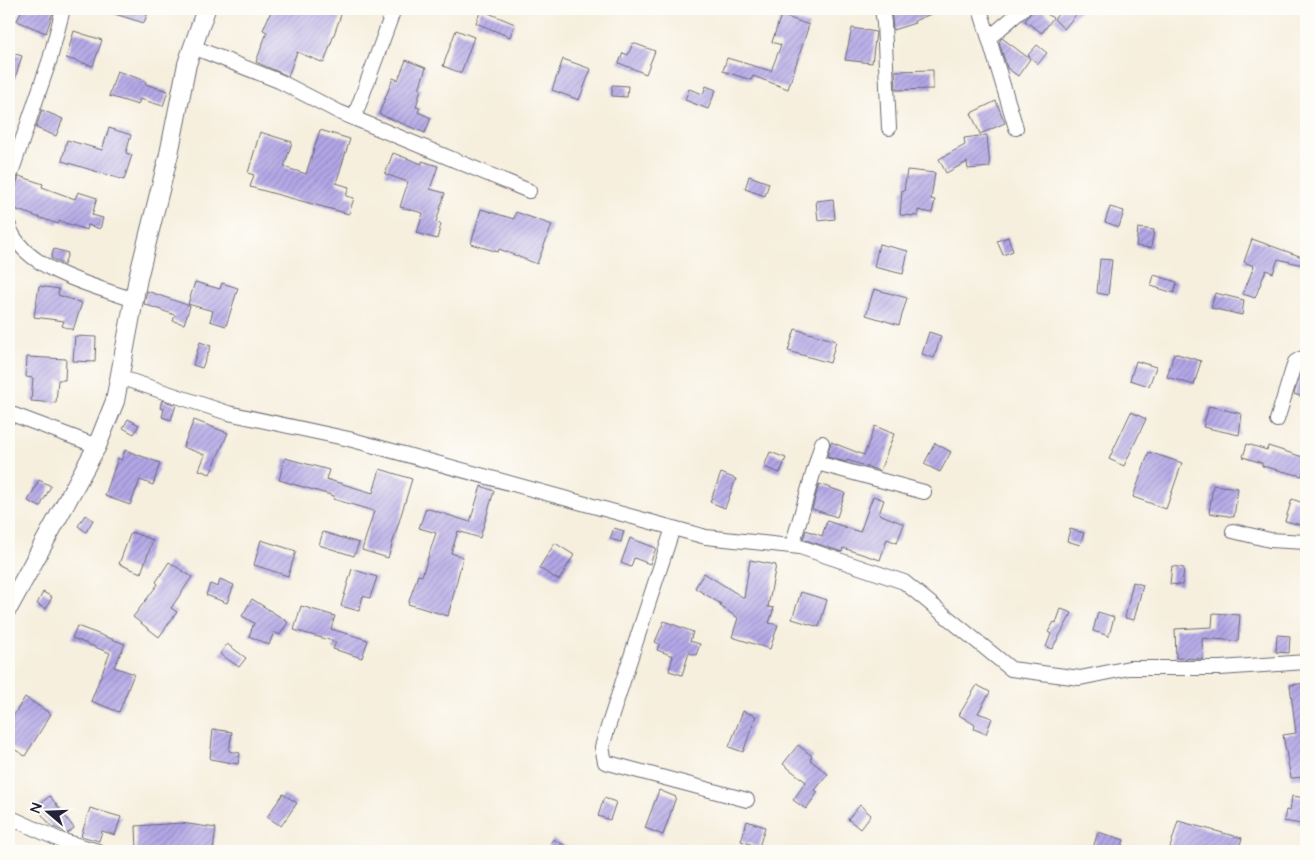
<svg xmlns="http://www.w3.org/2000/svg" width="1315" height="860" font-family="'Architects Daughter',sans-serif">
  <defs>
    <pattern id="building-hatch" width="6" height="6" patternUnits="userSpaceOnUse" patternTransform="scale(1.25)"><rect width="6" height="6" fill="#b3a7e7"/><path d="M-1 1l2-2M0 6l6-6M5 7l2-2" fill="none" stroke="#9188bc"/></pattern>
  </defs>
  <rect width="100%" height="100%" fill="#fdfcf7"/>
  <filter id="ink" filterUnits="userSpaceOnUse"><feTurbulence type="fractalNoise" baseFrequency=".02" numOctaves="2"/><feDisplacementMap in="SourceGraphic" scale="10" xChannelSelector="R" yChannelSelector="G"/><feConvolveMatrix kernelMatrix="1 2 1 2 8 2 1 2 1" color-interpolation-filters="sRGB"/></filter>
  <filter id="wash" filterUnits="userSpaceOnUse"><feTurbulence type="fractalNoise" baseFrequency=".0096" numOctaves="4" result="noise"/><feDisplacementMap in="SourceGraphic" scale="20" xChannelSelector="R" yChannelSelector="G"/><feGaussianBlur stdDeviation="1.12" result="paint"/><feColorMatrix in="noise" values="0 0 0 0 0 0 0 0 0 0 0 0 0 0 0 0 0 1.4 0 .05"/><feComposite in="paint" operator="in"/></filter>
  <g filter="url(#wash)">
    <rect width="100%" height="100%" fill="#f6efde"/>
    <g id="blocks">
      <path fill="url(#building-hatch)" d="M22 9H54L46 33 17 21Z
        M106 9H149L144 23 105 11Z
        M272 9H343L324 63 297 52 288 76 256 62 267 32 263 30Z
        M891 9H943L914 21 915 23 893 30Z
        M1033 9H1040L1053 18 1042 33 1025 21Z
        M1063 9H1081L1064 29 1054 19Z
        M481 10 515 24 510 37 476 23Z
        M781 15 809 25 788 89 753 76 751 80 723 71 727 58 771 71 781 45 772 42Z
        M852 28 876 32 872 63 845 60Z
        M456 30 474 37 461 73 443 66Z
        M74 31 102 40 93 66 66 58Z
        M1002 38 1030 59 1018 76 1007 68 999 42Z
        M633 43 655 51 646 74 619 63 623 53 628 55Z
        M1037 45 1047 53 1038 64 1028 55Z
        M9 52 22 56 11 91H9Z
        M563 59 591 69 579 100 552 90Z
        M406 60 426 68 419 89H421L416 107 420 108 418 112 431 118 425 133 379 114 393 78 398 80Z
        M933 70V89L896 90 895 71Z
        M117 71 146 81 145 84 168 91 163 106 140 99 138 105 109 96Z
        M612 85 628 86 627 97 612 96Z
        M706 86 716 90 708 109 685 100 689 89 703 94Z
        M996 101 1005 123 980 134 971 113Z
        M42 110 63 119 56 136 36 128Z
        M109 128 131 135 126 153 132 155 124 180 62 161 67 140 102 150Z
        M320 130 350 139 336 183 349 187 346 196 354 198 349 214 250 187 254 175 248 173 260 132 292 142 284 167 306 174Z
        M987 135 990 167 968 169 967 162 946 173 939 159 965 145 964 138Z
        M393 153 422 164V161L438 166 430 189 445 193 436 222 441 224 437 239 417 233 423 213 400 207 408 182 385 174Z
        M907 170 935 173 931 199 935 200 932 213 918 210V216L900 215 902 190 904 191Z
        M19 176 43 184 42 187 75 199 78 192 97 198 92 215 103 218 100 229 88 225 87 230 59 221 58 224 9 207Z
        M749 176 769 183 765 196 745 189Z
        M833 199 835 219 818 221 816 201Z
        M1110 207 1124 211 1119 227 1105 222Z
        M481 209 514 219 516 212 552 225 537 264 499 249 498 252 471 244Z
        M1138 228 1154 230 1151 248 1136 246Z
        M1008 237 1013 251 1003 255 997 241Z
        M1252 239 1305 258 1303 265 1278 259 1273 273 1266 270 1255 298 1243 294 1254 266 1244 262Z
        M879 244 908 251 903 274 874 267Z
        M54 249 68 253 64 265 51 258Z
        M1100 259 1112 260 1108 295 1097 293Z
        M1154 275 1177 282 1174 293 1151 286Z
        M195 282 220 289 222 283 238 288 226 326 210 321 213 311 188 304Z
        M39 286 59 289 58 295 82 303 73 330 62 326 64 321 34 317Z
        M874 289 907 298 899 325 866 315Z
        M147 291 190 306 184 324 173 321 175 315 144 304Z
        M1215 293 1244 300 1242 315 1211 308Z
        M795 329 836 341 830 363 788 351Z
        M929 332 941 336 934 358 922 354Z
        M75 336 96 337 95 362 73 361Z
        M200 342 211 346 202 368 193 365Z
        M1174 353 1201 361 1194 385 1167 377Z
        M27 357 66 359 65 380H58L56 403 31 401 33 378 26 377Z
        M1136 361 1156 367 1149 386 1130 380Z
        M1306 367V398L1294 394 1302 368Z
        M162 400 176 405 171 420 162 417 164 409 160 408Z
        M1209 406 1242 414 1239 435 1203 427Z
        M1131 412 1146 419 1124 466 1109 459Z
        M128 419 139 425 134 434 123 428Z
        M194 420 228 433 210 474 199 470 205 455 183 447Z
        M875 426 894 434 880 471 847 460 846 462 827 457 831 442 864 455Z
        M935 443 951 452 940 472 924 464Z
        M1247 444 1267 450 1268 446 1306 458 1302 476 1262 466V463L1243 457Z
        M125 450 160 463 153 485 140 480 130 505 105 496 118 458 121 460Z
        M770 452 786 458 780 473 764 467Z
        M1149 452 1182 463 1166 509 1133 497Z
        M285 458 329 470 326 479 373 493 380 469 412 479 388 558 362 550 374 511 333 499 334 496 279 480Z
        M721 473 736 479 725 508 710 502Z
        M39 480 51 486 40 507 28 501Z
        M819 484 845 493 837 517 812 509Z
        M1213 485 1238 488 1234 517 1209 513Z
        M481 486 494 491 480 538 458 531 451 553 463 557 448 616 408 604 418 575 422 576 436 533 419 528 426 508 470 522Z
        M873 496 884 500 879 514 904 524 897 543 887 539 880 560 843 548 842 552 803 539 806 530 822 536 827 521 860 532Z
        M1292 499 1306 504 1301 525 1285 521Z
        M85 515 93 520 86 532 78 526Z
        M614 528 624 531 621 542 610 539Z
        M1070 529 1084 533 1080 545 1067 541Z
        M131 532 153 540 141 573 119 564Z
        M323 532 359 543 354 556 319 545Z
        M630 538 656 548 650 564 634 558 631 567 621 563Z
        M261 540 296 551 288 576 254 565Z
        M555 543 574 555 559 580 539 568Z
        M750 560 776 565 768 607 774 608 769 623 778 625 770 649 732 637 738 618 720 606 721 604 695 588 704 573 744 598Z
        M169 562 192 577 171 608 177 612 159 637 133 617 158 584 156 582Z
        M1172 566 1184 568 1182 585 1170 584Z
        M352 569 377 577 370 598 363 596 359 611 341 606Z
        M220 579 234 585 227 603 206 595 210 584 218 587Z
        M1133 582 1143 585 1134 620 1125 618Z
        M43 592 52 597 46 609 37 604Z
        M801 592 827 600 819 627 792 619Z
        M252 599 288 622 280 635 274 632 269 645 249 636 254 623 242 616Z
        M301 606 335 616 331 629 368 640 362 658 333 649 336 642 294 630Z
        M1061 609 1072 613 1052 649 1046 647 1051 634 1048 632 1054 622 1056 623Z
        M1098 612 1114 617 1109 636 1093 631Z
        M1213 613 1240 615 1238 641 1202 638 1203 659 1176 658 1175 629 1212 627Z
        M664 621 693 632 690 641 700 644 696 655 689 653 682 675 669 671 673 656 657 650 659 644 655 642Z
        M77 626 125 644 114 667 134 674 119 712 91 701 110 653 72 638Z
        M1277 635 1290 636 1289 653 1276 652Z
        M227 644 246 658 239 667 220 654Z
        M1306 683V777L1291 778 1283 735 1296 733 1290 685Z
        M977 685 990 692 978 713 992 718 986 734 974 729 975 725 959 715Z
        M25 697 51 714 25 756 9 746V723Z
        M743 711 756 716 743 752 729 747Z
        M213 729 232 732 229 751 240 753 238 764 210 759Z
        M798 745 812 756 810 760 828 774 815 790 818 792 806 809 793 800 806 782 783 764Z
        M659 790 676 797 663 835 645 828Z
        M283 794 297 803 281 826 267 817Z
        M50 796 74 828 68 833 51 826 36 807Z
        M1292 796 1306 798V825L1284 821 1286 810 1290 811Z
        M604 798 616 802 610 820 598 816Z
        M860 805 871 815 860 829 848 819Z
        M90 808 121 817 115 835 102 831 99 841 81 836Z
        M747 821 765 827 759 847 741 841Z
        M1178 821 1242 838 1238 851H1169Z
        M181 823 216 828 213 851H137L136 826Z
        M1098 832 1124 840 1120 851H1092Z
        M553 839 575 851H546Z"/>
    </g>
  </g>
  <g filter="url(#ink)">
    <use href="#blocks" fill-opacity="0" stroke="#6c6a74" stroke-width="1"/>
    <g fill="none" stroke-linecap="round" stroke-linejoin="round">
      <defs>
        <path id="minor" d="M882 9 884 23 889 128
          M980 9 1016 128
          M989 38 1023 9
          M193 47 279 81 339 112 529 191
          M354 118 394 9
          M9 179 50 59 63 9
          M9 226C23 270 95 286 134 300
          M119 377 228 413 349 439 706 537 800 547 904 582 1011 669 1080 678 1129 668H1220L1306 662
          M9 413 97 446
          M1277 420 1295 362 1300 359 1306 358
          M817 463 924 492
          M673 528 608 727 602 747 605 762 747 800
          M1233 531 1270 540 1306 542
          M792 546 822 443
          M9 817 60 840 98 851"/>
        <path id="tertiary" d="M9 607 97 446 115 401 138 278 169 154 187 64 206 9"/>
      </defs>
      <use href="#minor" stroke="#6c6a74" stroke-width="16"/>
      <use href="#tertiary" stroke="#6c6a74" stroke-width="20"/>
      <use href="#minor" stroke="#fff" stroke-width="14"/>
      <use href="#tertiary" stroke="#fff" stroke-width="18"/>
    </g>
  </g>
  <rect width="1315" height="860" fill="none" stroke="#fdfcf7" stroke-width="30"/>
  <g transform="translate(48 812) rotate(289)" stroke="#fdfcf7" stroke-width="4" paint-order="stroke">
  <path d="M0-4L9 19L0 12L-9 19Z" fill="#22223b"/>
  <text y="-8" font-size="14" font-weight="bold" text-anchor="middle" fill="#22223b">N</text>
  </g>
</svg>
